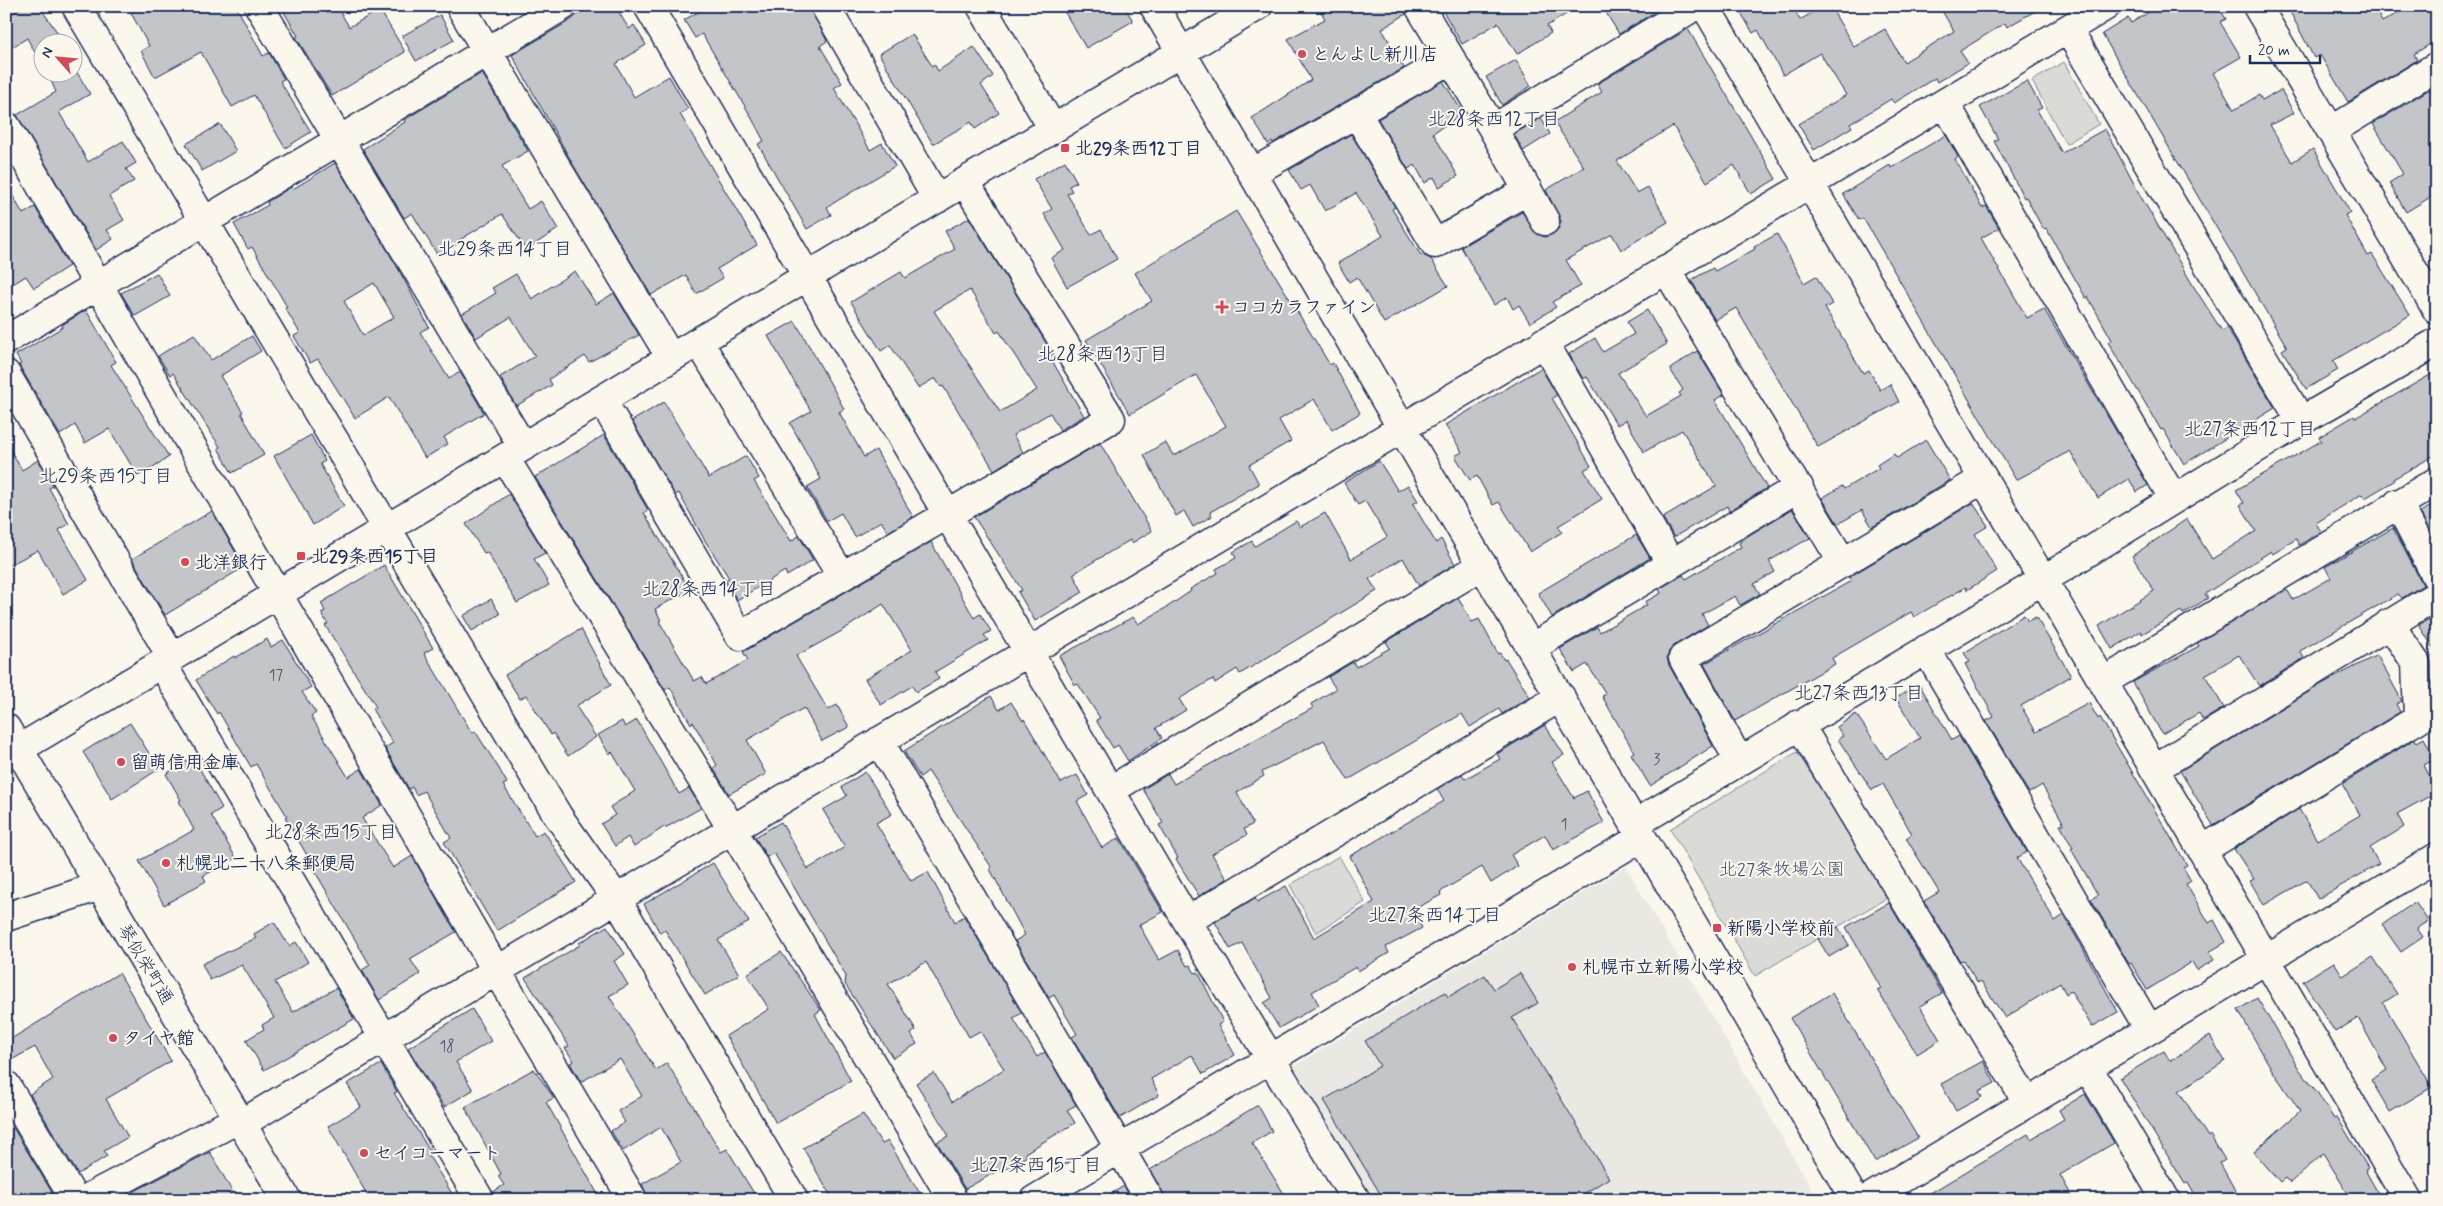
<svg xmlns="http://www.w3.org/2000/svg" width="2443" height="1206" font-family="Mynerve,'Klee One',sans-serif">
  <rect width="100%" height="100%" fill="#fbf7ec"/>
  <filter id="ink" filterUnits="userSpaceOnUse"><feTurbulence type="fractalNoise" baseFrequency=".02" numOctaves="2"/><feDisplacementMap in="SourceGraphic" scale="10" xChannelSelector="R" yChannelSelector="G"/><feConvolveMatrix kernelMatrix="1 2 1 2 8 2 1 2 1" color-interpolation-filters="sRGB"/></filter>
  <g filter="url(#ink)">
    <path fill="#eae8e2" d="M1626 867 1814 1193 1804 1200H1372L1294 1066Z"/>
    <path fill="#dadad7" stroke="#7a849a" d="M2064 62 2099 124 2066 144 2032 81Z
      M2437 652V719L2428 659Z
      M1797 752 1890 896 1755 976 1670 829Z
      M1339 856 1365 902 1316 933 1290 885Z"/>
    <path fill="#c3c5c9" stroke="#1b2f5e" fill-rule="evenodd" d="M24 6H39L64 42H42V65L27 38 6 51V18Z
      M143 6H236L263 56 269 53 284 79 280 81 311 132 285 148 254 95 232 107 201 52 155 77 141 51 149 46 131 13Z
      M294 6H337L349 27 380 10 405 52 332 96 296 37 298 36 284 12Z
      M588 6H615L629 29 634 25 646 45 616 64 634 97 669 76 688 109 680 114 757 245 717 269 723 278 696 294 686 275 651 295 575 168 512 55 571 20Z
      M709 6H809L827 41 820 46 842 83 834 88 870 150 882 143 895 166 827 207 831 215 807 229 758 144 764 141 749 113 702 34 695 38 684 20Z
      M1061 6H1124L1133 21 1086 48Z
      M1318 6H1403L1406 14 1382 29 1404 68 1273 143 1272 141 1268 144 1252 118 1311 80 1288 39 1325 19Z
      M1440 6H1579L1547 26 1551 33 1517 54 1498 23 1462 44Z
      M1602 6H1649L1653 13 1619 34Z
      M1737 6H1792L1800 20 1823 6H1830L1854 47 1885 29 1904 62 1954 31 1939 6H2044L2007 27 2005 23 1960 51 1968 63 1937 82 1935 78 1894 103 1891 99 1850 124 1852 127 1814 150 1798 124 1846 95 1820 53 1783 75 1758 30 1753 33Z
      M2159 6H2218L2226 19 2220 22 2241 57 2213 73 2234 110 2259 95 2262 100 2281 90 2294 113 2270 125 2292 162 2313 149 2350 212 2345 215 2368 256 2372 254 2410 315 2333 361 2338 370 2306 389 2282 350 2287 347 2102 34 2128 18 2131 23Z
      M2287 6H2374L2382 22 2410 6H2428L2437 21V40L2414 54 2417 60 2348 102 2320 55 2314 58Z
      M440 15 454 40 416 61 402 36Z
      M1688 29 1776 179 1751 194 1734 165 1707 182 1673 126 1617 161 1637 193 1648 187 1668 222 1621 250 1612 234 1566 260 1581 286 1552 302 1556 307 1530 323 1519 305 1513 309 1507 297 1494 305 1461 247 1522 212 1537 234 1545 237 1553 234 1559 228 1561 221 1546 190 1584 167 1554 122 1602 92 1597 84Z
      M912 34 932 66 934 64 938 71 974 47 993 76 981 85 999 113 975 129 971 122 933 144 879 54Z
      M1516 60 1531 86 1502 105 1486 77Z
      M72 64 90 94 59 112 88 162 123 141 136 163 126 169 134 181 109 196 124 220 107 230 113 239 96 250 17 115 56 92 47 72H72Z
      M482 73 528 151 502 166 528 209 541 201 558 229 526 250 502 214 458 241 459 243 438 256 412 213 404 218 363 149 405 122 404 120Z
      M1443 81 1463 113 1433 133 1458 176 1439 187 1434 177 1425 183 1415 165 1408 169 1378 119Z
      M2027 81 2042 108 2037 110 2062 153 2105 129 2141 197 2194 287 2222 331 2227 328 2275 408 2184 464 2163 429 2161 430 2121 362 2120 363 2108 342 2112 340 2088 297 2086 298 2046 228 2043 229 2026 197 2024 198 1994 141 1998 139 1980 107Z
      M2433 87 2437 92V193L2406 212 2389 183 2403 174 2373 124Z
      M1541 118 1550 134 1523 151 1514 134Z
      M220 124 236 151 202 171 186 144Z
      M1351 134 1395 207 1392 209 1420 254 1431 259 1448 286 1384 323 1357 277 1349 282 1338 263 1383 236 1356 193 1325 211 1310 185 1301 190 1289 170Z
      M1946 135 1958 157 1955 159 1982 208 1986 206 1999 228 1981 238 2027 318 2044 309 2148 485 2137 492 2129 479 2098 498 2070 451 2016 480 1863 218 1859 220 1843 194 1890 165 1891 168Z
      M1065 161 1077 182 1069 186 1072 191 1067 194 1091 235 1101 229 1117 259 1067 287 1051 258 1065 250 1044 214 1052 209 1034 179Z
      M335 163 398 268 429 327 420 332 449 379 460 372 484 413 444 437 448 444 425 458 389 397 355 418 318 359 310 363 294 336 300 333 285 308 287 307 252 247 248 249 234 224 268 205 267 202 291 187 293 189ZM374 283 394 317 363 335 344 301Z
      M6 184 23 214 35 207 69 266 34 288 26 276 6 288Z
      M1236 211 1330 365 1333 363 1360 413 1332 430 1314 399 1279 420 1291 441 1249 465 1259 484 1210 512 1212 516 1193 527 1184 511 1176 516 1144 455 1165 442 1173 455H1176L1226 426 1196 375 1130 414 1086 340 1152 301 1135 273Z
      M969 218 1053 354 1050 357 1084 416 1060 430 1050 413 1013 435 1023 452 994 470 943 386 941 387 935 378 918 388 890 345 881 351 851 302 901 272 905 278 955 249 945 231ZM970 290 996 333 999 331 1037 390 1000 412 934 311Z
      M1777 234 1804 283 1816 276 1832 304 1825 308 1863 373 1869 370 1880 390 1890 384 1899 402 1818 447 1736 308 1715 320 1691 280 1713 268 1715 271 1755 249 1754 247Z
      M575 271 596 304 614 293 639 335 589 362 585 356 549 379 552 385 516 406 500 377 535 356 511 317 476 338 462 314 496 293 492 288 516 274 532 299Z
      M157 273 170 296 135 316 121 293Z
      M86 310 116 362 111 365 169 457 138 476 109 429 85 443 75 425 60 435 19 365 21 364 16 355 63 327 62 325Z
      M1647 310 1667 344 1618 373 1646 416 1681 396 1679 393 1683 390 1670 369 1697 351 1724 395 1715 400 1767 488 1729 511 1727 506 1674 537 1663 518 1716 486 1682 430 1644 452 1626 420 1617 425 1587 377 1583 379 1569 354 1595 338 1603 352 1634 334 1627 322Z
      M795 321 834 390 844 409 839 412 864 457 876 450 913 517 888 532 881 521 855 537 841 513 827 521 807 487 821 479 790 423 811 411 768 336Z
      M194 334 211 360 252 336 261 351 220 376 243 412 241 413 264 455 232 473 218 448 220 447 173 373 170 375 158 356Z
      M1541 368 1557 395 1552 398 1591 466 1584 470 1602 499 1558 526 1562 532 1530 552 1499 502 1493 505 1477 476 1470 480 1455 456 1462 452 1445 425Z
      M2437 371V454L2393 479 2394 481 2365 498 2362 494 2316 523 2321 532 2299 545 2296 539 2273 554 2271 551 2205 594 2208 598 2183 614 2181 611 2142 634 2141 631 2112 649 2099 626 2154 591 2132 556 2187 519 2212 559 2256 531 2240 505 2244 503 2236 490 2321 441 2319 437 2354 416 2355 418Z
      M664 402 709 478 746 456 759 478 754 481 791 541 799 536 813 560 787 576 785 571 737 600 725 580 729 578 704 539 679 493 675 495 632 421Z
      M311 435 325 461 320 464 344 506 313 525 274 456Z
      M604 435 648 510 644 513 690 590 655 609 661 620 659 621 694 681 702 677 706 684 748 660 743 652 931 542 974 618 980 614 991 631 984 635 988 640 935 672 939 679 916 692 912 686 881 705 865 679 912 650 883 604 840 632 796 656 828 710 837 705 849 727 822 741 804 708 747 740 766 774 729 794 713 768 717 765 693 722 691 724 670 687 665 690 535 477Z
      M1926 440 1950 480 1872 527 1862 510 1838 524 1822 498 1842 486 1844 489 1879 468 1877 465 1894 454 1897 458Z
      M6 443 22 470 38 460 53 486 49 488 69 524 59 530 88 580 63 594 38 550 6 567Z
      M1100 443 1152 531 1132 543 1130 540 1073 574 1083 592 1035 621 1018 592 1022 590 974 517Z
      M1379 461 1398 491 1408 485 1418 501 1413 504 1436 543 1441 539 1455 564 1419 586 1403 558 1369 579 1377 591 1240 674 1237 669 1215 683 1213 679 1179 699 1186 710 1156 728 1162 738 1128 761 1118 745 1113 748 1096 720 1100 718 1078 684 1075 685 1059 656 1133 617 1138 624 1169 606 1191 591 1190 589 1218 573 1216 569 1236 558 1233 552 1252 541 1255 546 1296 521 1300 527 1325 513 1351 559 1387 537 1365 501 1358 505 1344 483Z
      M509 494 545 553 534 559 549 585 517 603 487 552 484 553 466 524Z
      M1973 503 1988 526 1975 534 1997 571 1967 590 1966 587 1914 617 1911 612 1832 658 1835 664 1735 721 1704 664 1851 581 1849 577Z
      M2437 503V532L2432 535 2420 512Z
      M1792 509 1810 538 1769 561 1775 572 1754 584 1760 594 1740 605 1735 596 1702 614 1708 625 1675 645 1669 651 1667 658 1669 665 1713 746 1650 786 1631 754 1634 752 1602 696 1606 694 1587 664 1574 672 1560 649 1597 627 1600 632 1647 605 1645 602 1661 593 1659 589 1683 575 1686 579 1741 547 1739 543 1746 537Z
      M212 511 244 567 165 615 132 559Z
      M2393 528 2423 585 2402 598 2398 594 2300 651 2304 658 2259 686 2239 655 2205 675 2224 708 2203 720 2199 713 2162 734 2133 682 2199 646 2197 643 2284 591H2288L2293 600 2331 578 2325 567Z
      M1636 535 1650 558 1552 617 1538 593Z
      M384 565 433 648 424 653 472 733 475 731 498 767 507 783 503 785 535 836 544 831 576 882 497 931 444 842 451 838 424 791 416 795 412 787 409 789 385 748 393 743 372 709 376 707 325 625 328 624 321 613 325 611 321 603Z
      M1458 598 1472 622 1479 619 1498 654 1500 653 1504 660 1506 659 1530 697 1502 714 1499 709 1470 727 1462 714 1348 780 1324 740 1262 772 1264 776 1237 792 1253 824 1244 829 1247 835 1212 854 1227 879 1199 896 1176 859 1178 858 1159 825 1163 823 1143 789 1168 774 1174 784 1313 708 1311 704 1336 689 1328 677 1353 662 1356 667 1390 648 1386 642Z
      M491 599 500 614 472 631 463 616Z
      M2437 614V654L2419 625Z
      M2024 615 2028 621 2036 617 2071 676 2021 706 2036 732 2089 703 2098 719 2100 717 2187 865 2183 867 2191 881 2186 884 2209 923 2214 920 2226 942 2209 952 2214 960 2197 970 2192 962 2147 990 2131 963 2129 964 2091 899 2098 895 2071 849 2073 848 2060 825 2064 824 2042 785 2029 793 1986 721 1994 717 1965 664 1970 662 1964 653Z
      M581 629 611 685 576 706 596 737 568 756 553 733 551 735 526 695 520 699 505 675Z
      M267 639 271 647 283 640 311 687 302 692 316 713 311 716 348 777 361 769 382 805 362 818 393 868 412 856 456 932 410 959 420 974 379 1000 362 970 370 965 307 858 308 857 285 817 287 816 256 764 251 767 219 712 217 714 196 680 234 656 235 658Z
      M2377 655 2402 701 2396 704 2400 712 2213 825 2180 771 2320 685Z
      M1919 684 1952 740 1959 736 2027 852 2017 858 2055 921 2064 915 2118 1012 2092 1027 2071 991 2066 994 2060 983 2005 1018 1981 981 1978 983 1963 960 1960 961 1924 901 1939 892 1906 838 1912 834 1883 784 1872 790 1838 739 1843 736 1837 727 1856 714 1886 759 1920 738 1896 698Z
      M991 696 999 710 1011 702 1023 721 1024 719 1061 783 1077 775 1088 795 1077 801 1102 848 1119 838 1163 912 1139 925 1159 960 1178 950 1187 966 1190 965 1195 973 1198 972 1223 1022 1218 1025 1235 1055 1203 1074 1192 1055 1151 1079 1159 1095 1120 1118 1072 1037 1077 1034 1054 995 1049 998 1015 941 1025 935 990 869 992 868 928 771 920 777 904 751Z
      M637 720 679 794 689 788 701 808 665 828 664 827 634 847 628 837 615 846 601 824 615 815 610 807 635 791 612 752 609 754 598 735 622 721 625 727Z
      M130 723 159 769 112 799 83 752Z
      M1545 725 1564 755 1552 762 1574 798 1587 791 1604 823 1553 850 1545 835 1511 855 1518 866 1491 883 1482 867 1440 892 1441 895 1413 910 1422 928 1386 947 1389 953 1358 971 1356 967 1312 992 1319 1005 1279 1028 1264 1003 1272 998 1242 943 1230 949 1215 922 1255 898 1257 902 1286 886 1314 938 1374 902 1350 856 1444 801 1437 789 1462 774 1465 779 1500 759 1497 754Z
      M2424 738 2435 759 2424 765 2437 792 2397 814 2404 827 2370 848 2379 864 2318 899 2307 880 2264 905 2250 881 2254 879 2234 849 2299 809 2317 840 2360 815 2342 784 2415 739 2417 742Z
      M193 757 222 808 211 815 236 858 203 876 206 881 164 905 139 861 194 830 179 801 181 800 166 774Z
      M865 772 892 814 876 823 911 881 928 872 955 922 964 916 1022 1013 1013 1018 1037 1057 1045 1052 1076 1105 1067 1110 1075 1123 1025 1153 1027 1156 1004 1170 1003 1168 965 1189 937 1142 949 1136 916 1083 934 1073 952 1102 1004 1069 980 1031 969 1037 926 962 888 984 916 1030 911 1034 917 1044 893 1058 845 984 846 976 774 853 767 857 755 837 781 822 808 869 845 847 823 810 847 796 842 787Z
      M713 863 749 922 718 940 739 974 705 995 665 930 660 933 644 904Z
      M2415 902 2428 921 2417 928 2423 937 2401 952 2382 925Z
      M1889 903 1942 993 1920 1006 1940 1040 1917 1054 1877 990 1881 988 1846 927Z
      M274 922 289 946 296 942 308 962 275 982 293 1012 336 988 354 1019 264 1070 246 1040 264 1029 262 1025 274 1018 242 965 210 980 202 964 256 938 254 934Z
      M607 926 625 954 614 961 628 985 609 996 656 1070 667 1063 721 1152 727 1149 758 1200H649L642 1184 681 1162 661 1127 623 1151 611 1131 625 1122 618 1111 642 1096 620 1059 581 1082 570 1063 574 1061 565 1048 569 1046 525 978 580 945 579 943Z
      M1838 927 1849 945 1829 957 1818 939Z
      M781 952 821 1010 815 1014 851 1081 776 1123 726 1036 769 1009 747 974Z
      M2373 957 2397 994 2383 1003 2432 1087 2390 1112 2371 1080 2387 1070 2358 1018 2335 1032 2303 981 2334 962 2343 976Z
      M119 973 171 1061 106 1099 128 1137 104 1151 107 1156 78 1174 30 1094 53 1079 35 1047 6 1063V1042Z
      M1520 973 1538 1003 1512 1018 1609 1178 1574 1200H1384L1324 1100 1380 1066 1365 1041 1445 992 1448 997 1485 975 1494 989Z
      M1832 993 1918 1138 1875 1162 1790 1018Z
      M2257 998 2299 1069 2317 1092 2334 1119 2337 1117 2368 1168 2365 1170 2382 1200H2352L2323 1153 2290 1183 2285 1178 2280 1182 2254 1152 2300 1111 2272 1070 2238 1010Z
      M472 1009 491 1041 456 1062 473 1090 444 1107 408 1048Z
      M2210 1036 2225 1061 2179 1091 2208 1137 2210 1135 2225 1160 2220 1163 2236 1192 2223 1200H2198L2188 1182 2185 1184 2120 1078 2164 1051 2170 1061Z
      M1983 1061 1995 1083 1979 1091 1982 1097 1956 1111 1941 1084Z
      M381 1064 397 1092 394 1093 430 1151 427 1153 456 1200H370L328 1126 361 1107 347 1084Z
      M534 1069 554 1098 546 1102 601 1200H496L493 1192 504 1185 498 1176 501 1174 465 1107Z
      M2085 1094 2114 1143 2060 1175 2074 1200H1919L2028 1134 2031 1139 2064 1119 2059 1110Z
      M1258 1105 1272 1131 1252 1143 1288 1200H1166L1150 1170Z
      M863 1114 882 1144 888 1141 924 1200H833L803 1148Z
      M6 1116 53 1194 43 1200H6Z
      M210 1152 237 1200H137L133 1192Z
      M1124 1186 1132 1200H1101Z"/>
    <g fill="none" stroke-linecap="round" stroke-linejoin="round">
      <defs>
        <path id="minor" d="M76 6 558 816 616 898 794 1200
          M259 6 523 447
          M460 6 671 358
          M648 6 1187 921 1356 1200
          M825 6 937 199
          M981 6 1053 129
          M1154 6 1855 1200
          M1419 6 1493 129 1545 221
          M1705 6 2408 1200
          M2257 6 2437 310
          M2068 29 2301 421
          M1945 103 2173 498
          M1357 114 1435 244 1528 190
          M6 126 496 970 633 1200
          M1493 129 1695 6
          M2331 131 2437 66
          M1252 173 1451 59
          M1666 269 1843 563
          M6 340 563 6
          M699 342 841 575
          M1544 342 1671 564
          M6 374 172 658
          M602 400 740 636 1111 419 965 182
          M505 458 732 829 953 1200
          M2398 503 2437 578
          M1531 648 1799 487
          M1926 649 2149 1029
          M162 664 480 1200
          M2103 682 2437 481
          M1799 724 2027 1102
          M879 741 1150 1200
          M19 749 1258 6
          M1739 761 1683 658 1983 479
          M2154 769 2437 595
          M1111 790 1483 565
          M1635 824 2043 580 2301 421 2437 342
          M2202 850 2418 719 2416 663 2389 623
          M6 917 100 886
          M1187 921 1561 697
          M2087 1066 2166 1200
          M6 1085 75 1200
          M241 1124 2106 6
          M84 1200 238 1119
          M1034 1200 1642 837
          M1866 1200 2437 857"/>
        <path id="major" d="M6 728 287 1200"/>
      </defs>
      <use href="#minor" stroke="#1b2f5e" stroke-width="31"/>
      <use href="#major" stroke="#1b2f5e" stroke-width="31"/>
      <use href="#minor" stroke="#fbf7ec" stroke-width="28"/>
      <use href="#major" stroke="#fbf7ec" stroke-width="28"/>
    </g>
  </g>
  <g fill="#d1495b" stroke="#fbf7ec" stroke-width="2">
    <circle cx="1302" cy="54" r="5"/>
    <rect x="1060" y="143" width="10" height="10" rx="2.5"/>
    <path d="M1219.5 299.5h5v5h5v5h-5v5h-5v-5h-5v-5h5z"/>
    <rect x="296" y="551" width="10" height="10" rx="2.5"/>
    <circle cx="185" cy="562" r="5"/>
    <circle cx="121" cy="762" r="5"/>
    <circle cx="166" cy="863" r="5"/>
    <rect x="1712" y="923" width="10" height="10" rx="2.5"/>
    <circle cx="1572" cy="967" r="5"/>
    <circle cx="113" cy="1038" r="5"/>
    <circle cx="364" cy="1153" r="5"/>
  </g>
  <g text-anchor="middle" stroke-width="4" stroke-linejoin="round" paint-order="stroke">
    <g font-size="15" fill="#455479">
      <text x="276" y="680">17</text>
      <text x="1657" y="764">3</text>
      <text x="1564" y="829">1</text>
      <text x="447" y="1051">18</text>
    </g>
    <g font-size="18" font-weight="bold" fill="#1b2f5e" stroke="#fbf7ec" text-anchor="start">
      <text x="1312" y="60">とんよし新川店</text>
      <text x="1075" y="154">北29条西12丁目</text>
      <text x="1232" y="313">ココカラファイン</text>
      <text x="311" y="562">北29条西15丁目</text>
      <text x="195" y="568">北洋銀行</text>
      <text x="131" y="768">留萌信用金庫</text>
      <text x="176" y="869">札幌北二十八条郵便局</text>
      <text x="1727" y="934">新陽小学校前</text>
      <text x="1582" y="973">札幌市立新陽小学校</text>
      <text x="123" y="1044">タイヤ館</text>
      <text x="374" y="1159">セイコーマート</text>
    </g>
    <g font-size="18" fill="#415176" stroke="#fbf7ec">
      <text x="1782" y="875">北27条牧場公園</text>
    </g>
    <g font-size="18" fill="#1b2f5e" stroke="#fbf7ec">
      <text transform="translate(146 964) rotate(59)" y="6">琴似栄町通</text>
    </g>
    <g font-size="19" fill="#1b2f5e" stroke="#fbf7ec">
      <text x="1494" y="125">北28条西12丁目</text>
      <text x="505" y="255">北29条西14丁目</text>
      <text x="1103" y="360">北28条西13丁目</text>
      <text x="2250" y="435">北27条西12丁目</text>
      <text x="106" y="482">北29条西15丁目</text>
      <text x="709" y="595">北28条西14丁目</text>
      <text x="1859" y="699">北27条西13丁目</text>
      <text x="331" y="838">北28条西15丁目</text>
      <text x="1435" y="921">北27条西14丁目</text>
      <text x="1036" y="1171">北27条西15丁目</text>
    </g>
  </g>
  <rect width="2443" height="1206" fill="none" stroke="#fbf7ec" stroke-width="25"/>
  <rect x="12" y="12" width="2418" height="1181" fill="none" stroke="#1b2f5e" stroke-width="2" filter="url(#ink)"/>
  <g transform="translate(58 58) rotate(297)"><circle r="24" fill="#fbf7ec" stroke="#a1a7b3"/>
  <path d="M0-4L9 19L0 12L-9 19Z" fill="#d1495b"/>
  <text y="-8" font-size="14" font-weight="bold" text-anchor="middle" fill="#1b2f5e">N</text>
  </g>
  <path d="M2250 55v8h70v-8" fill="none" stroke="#1b2f5e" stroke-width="2.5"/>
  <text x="2258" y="55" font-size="15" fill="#1b2f5e" stroke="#fbf7ec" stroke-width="4" paint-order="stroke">20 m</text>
</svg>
